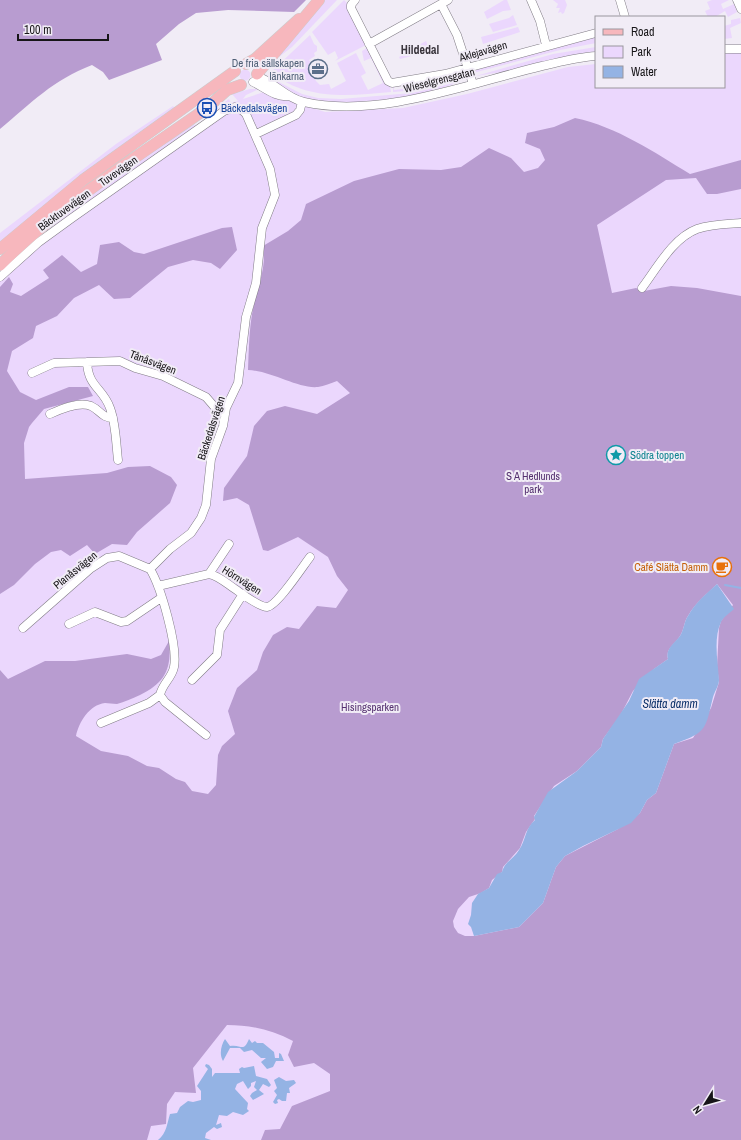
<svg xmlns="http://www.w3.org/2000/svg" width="741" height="1140" font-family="'Archivo Narrow',sans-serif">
  <rect width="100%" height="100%" fill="#f1ecf6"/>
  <path fill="#ebd7fd" d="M325 0H337L292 47 275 60Z
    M344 0 348 4 366 45 335 61 338 58 335 51 328 55 312 32Z
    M504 0H507L511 10 503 11 487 19 484 12Z
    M553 0H565L567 5 564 13 562 14 561 12 558 13 560 8H556L558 4Z
    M712 0H729L721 4 723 9 734 4 737 12 728 17 725 11 715 17H708L705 11 710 9 707 2Z
    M513 15 517 25 493 32 489 24 509 18Z
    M740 18 741 23 730 28 732 38 724 39V26L731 24V20Z
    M518 27 520 32 483 44 481 37Z
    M310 35 314 44 317 46V51L314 53 315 56 309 60 311 63 308 65 316 81 320 85 329 84 331 89 346 81 337 63 356 53 366 73 361 76 368 90 383 83 371 58 364 61 362 51 367 48 390 86 391 92C349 96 306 101 271 72Z
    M596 35V43L560 50 473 73V70Z
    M426 41 430 51 421 54 417 46Z
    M596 47V51L549 60 515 70 476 76 553 54Z
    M413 49 416 55 400 59 399 57Z
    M741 52V1140H0V271C55 216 121 174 184 129L194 124 196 126 217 111 222 104 229 99 231 103 238 101 232 94 250 89H259L246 95 243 99 264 92 325 112 403 108 467 94 568 67 596 64V87H724V54Z
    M239.5 75a5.5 5.5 0 1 1 11 0a5.5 5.5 0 1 1-11 0Z
    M464 71 467 74C444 83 417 91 393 92V85L394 90 412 88V83H421L423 81 440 79Z
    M271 79H273L302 94 318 98 341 99 412 93 458 82C424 98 341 108 305 99 292 95 281 87 271 79Z
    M173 106 175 109 0 242V233L116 144Z"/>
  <path fill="#b89cd0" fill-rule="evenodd" d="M0 0H306L294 12 228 10 196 13 179 24 156 44 162 60 109 80 103 72 92 65C53 80 31 103 0 129Z
    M575 118C617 127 654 152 690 174L741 160V189L717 194H707L696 178 666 180 597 225 612 293 636 288 644 291 671 286 697 288 741 296V1140H261L265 1130 280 1129 292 1106 330 1091V1074L314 1063 294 1067 288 1055 293 1041C272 1030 251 1025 227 1025L193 1068 196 1093 175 1092 167 1104 166 1124 151 1126 147 1140H0V670L8 679 45 661H75L127 654 151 659 161 655 169 641C172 669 165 683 140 695 133 698 124 702 117 704 112 704 109 703 105 703 89 705 79 722 76 736L101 751 128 756 147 766 159 768 176 779 185 782 192 791 208 794 216 785 218 755 222 746 235 734 228 711 237 688 257 670 263 652 273 635 287 627 299 629 317 606 336 608 348 590 337 576 328 557 298 537 268 551 263 550 249 505 237 498 223 501 224 488 247 456 254 426 267 411 285 406 317 414 350 393 337 381C331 383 324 386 318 387 298 389 272 371 248 370 249 348 249 326 254 304 258 286 267 265 263 246L288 231 301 220 306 204 354 181 399 169 441 170 461 167 489 148 511 158 524 172 538 168 545 160 540 149 525 143 527 133 554 127ZM717 584 733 605 721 621 719 628 717 666 719 682 711 708 693 738 674 744 656 793 647 800 640 813 618 829 565 856 556 867 543 903 519 927 474 936H465L458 933 454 927 453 921 458 909 469 897 481 893 489 888 492 880 502 872 503 867 520 848 526 832 535 819 534 816 554 786 577 771 601 747 603 739 620 716 633 691 654 669 668 659C665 649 675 644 680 636 684 630 684 621 688 616 695 603 707 594 717 584Z
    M232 227 237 250 220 269 211 263 193 260 168 267 130 298 114 299 99 285 74 298 57 316 36 326 33 338 12 351 7 371 20 392 36 400 69 387H88L93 396 44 409 32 423 29 427 24 443 25 479 107 473 128 467 150 466 171 477 177 485 170 503 137 532 127 545 112 544 95 554 87 545 70 556 61 550 51 552 35 564 14 585 0 594V287L9 277 13 284 10 292 21 296 49 278 43 270 62 255 81 272 97 264 100 245 119 242 134 252 144 254 222 228Z"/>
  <path fill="#94b3e4" d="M717 584 734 609C730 613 723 617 721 622 713 639 718 662 719 680 719 685 715 691 713 697 705 729 708 732 674 744L656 793 647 800 640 813 631 823 583 846 565 856 556 867 543 903 519 927 474 936 471 927 468 924 471 915 472 903 478 894 489 888 497 874 502 872C505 861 514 859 519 850 526 840 525 828 535 820L534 817 548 792 577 771 601 747 603 739 629 701 639 679 668 659C665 649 674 644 680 636 684 630 684 621 688 616 695 603 707 593 717 584Z
    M225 1039 230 1046C242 1044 243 1053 249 1039L252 1043 255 1041 257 1043H263L274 1052 275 1058H279V1053L281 1054 284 1061H276L273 1067 267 1069 261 1062 266 1058H261L252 1050 244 1052 240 1048H230L223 1061C219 1055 221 1045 225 1039Z
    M206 1064 209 1065 212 1069V1077L215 1073H240L239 1069 242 1067 244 1068 254 1066 256 1076 267 1079 271 1085 269 1087 263 1084 259 1090 264 1094 253 1100 250 1096 252 1093 257 1090 254 1087 256 1081 251 1083V1086L248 1089 243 1081 237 1084 235 1089 248 1103 247 1109 249 1111 243 1115 233 1112 227 1116 219 1115 216 1125 221 1123 222 1127 217 1129 214 1127 206 1133 205 1138 211 1140H154H158C167 1133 167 1123 170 1114L177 1113 180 1107 188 1101 193 1102 201 1100V1091L197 1086 208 1069 205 1066Z
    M279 1077 286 1081 294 1080 296 1083 289 1088 290 1093H287L286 1101H282L279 1099 277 1100 278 1103 275 1104 273 1102 277 1095 274 1091 277 1088 274 1080Z"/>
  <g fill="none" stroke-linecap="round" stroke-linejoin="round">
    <path stroke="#94b3e4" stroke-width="2" d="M725 585 741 588"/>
    <defs>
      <path id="minor" d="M355 0 351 5V8L388 81 392 83 445 74 596 33
        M531 0 540 21 546 45
        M620 0 625 17
        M737 0 741 9
        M441 4 457 35 473 84
        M369 44 448 0
        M724 49H741
        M257 76C274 82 286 98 304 102 379 119 470 83 542 66 560 62 578 57 596 56
        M253 82C264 87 276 98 288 96
        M256 134 296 115 300 110 302 102
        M0 277 39 242 72 218 224 111 235 107 243 111 246 114 270 169 275 195 262 228 256 283 246 317 238 383 226 408 223 426 211 459 206 505 201 518 191 533 170 549 150 569C161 587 178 646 174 667 172 678 162 684 160 695L165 702 206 735
        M642 288C657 268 673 238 697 229 711 224 727 224 741 223
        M87 362C88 387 103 388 110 408 116 424 116 443 118 460
        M32 373 54 363 120 361 135 368 163 376 206 397 218 411 225 414
        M50 414C61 409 79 401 91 406 100 410 102 418 113 418
        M209 574 229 544
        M158 586 209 574C219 576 226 583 235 589 241 593 259 607 267 607 277 606 303 566 310 557
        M69 624 95 612 121 622 127 621 161 598
        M23 628 90 569 107 558 119 556 150 569
        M192 680 217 655 220 630 243 594
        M101 723 149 703 160 695"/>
      <path id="major" d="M246 64 255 59 299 19
        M257 74 319 0
        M0 249 83 180 235 71
        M0 265C61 204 136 158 207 108L227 90 241 85"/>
    </defs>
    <use href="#minor" stroke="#807c85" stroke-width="9"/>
    <use href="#major" stroke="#ccc" stroke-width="12"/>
    <use href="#minor" stroke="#fff" stroke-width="8"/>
    <use href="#major" stroke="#f7b7bd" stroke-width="11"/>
  </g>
  <defs>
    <symbol id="office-ring" viewBox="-11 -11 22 22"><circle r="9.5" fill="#f1ecf6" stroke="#5c6f8a" stroke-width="1.5"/><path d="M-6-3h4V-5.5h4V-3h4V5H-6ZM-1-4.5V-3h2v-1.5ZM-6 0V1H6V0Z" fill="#5c6f8a"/></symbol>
    <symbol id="bus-ring" viewBox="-11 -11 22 22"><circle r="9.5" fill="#f1ecf6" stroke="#1a4fb4" stroke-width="1.5"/><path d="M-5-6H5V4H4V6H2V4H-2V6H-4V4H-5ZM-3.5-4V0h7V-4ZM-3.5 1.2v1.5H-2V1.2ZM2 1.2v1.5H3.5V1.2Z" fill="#1a4fb4"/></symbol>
    <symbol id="sight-ring" viewBox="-11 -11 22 22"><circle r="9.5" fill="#f1ecf6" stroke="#0f9aa8" stroke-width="1.5"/><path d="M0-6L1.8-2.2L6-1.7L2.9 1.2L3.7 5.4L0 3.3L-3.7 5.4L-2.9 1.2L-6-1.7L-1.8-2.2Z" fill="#0f9aa8"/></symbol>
    <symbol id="cafe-ring" viewBox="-11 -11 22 22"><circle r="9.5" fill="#f1ecf6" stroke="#e8710a" stroke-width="1.5"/><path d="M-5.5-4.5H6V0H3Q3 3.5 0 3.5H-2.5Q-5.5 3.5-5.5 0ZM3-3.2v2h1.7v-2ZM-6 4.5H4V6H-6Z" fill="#e8710a"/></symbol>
  </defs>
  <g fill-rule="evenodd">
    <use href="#office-ring" x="307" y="58" width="22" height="22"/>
    <use href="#bus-ring" x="196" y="97" width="22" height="22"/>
    <use href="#sight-ring" x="605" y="444" width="22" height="22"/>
    <use href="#cafe-ring" x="711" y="556" width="22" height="22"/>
  </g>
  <g text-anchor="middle" stroke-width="4" stroke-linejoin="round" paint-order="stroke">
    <g font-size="11" fill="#171518" stroke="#f1ecf6">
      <text transform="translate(483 51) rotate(-16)" y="4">Aklejavägen</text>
      <text transform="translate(439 80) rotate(-14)" y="4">Wieselgrensgatan</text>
      <text transform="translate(118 171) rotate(-35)" y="4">Tuvevägen</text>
      <text transform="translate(64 210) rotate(-36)" y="4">Bäcktuvevägen</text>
      <text transform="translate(153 362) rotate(21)" y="4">Tånåsvägen</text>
      <text transform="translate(211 428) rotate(-72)" y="4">Bäckedalsvägen</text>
      <text transform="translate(75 570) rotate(-39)" y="4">Planåsvägen</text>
      <text transform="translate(242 580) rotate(32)" y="4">Hörnvägen</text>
    </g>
    <g font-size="11" fill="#4e5e75" stroke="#f1ecf6" text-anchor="end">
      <text x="304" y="67">De fria sällskapen<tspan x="304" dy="13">länkarna</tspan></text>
    </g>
    <g font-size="11" fill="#164399" stroke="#f1ecf6" text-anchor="start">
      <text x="221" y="112">Bäckedalsvägen</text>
    </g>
    <g font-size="11" fill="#0d838f" stroke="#f1ecf6" text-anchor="start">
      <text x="630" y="459">Södra toppen</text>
    </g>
    <g font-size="11" fill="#54306f" stroke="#f1ecf6">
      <text x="533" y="480">S A Hedlunds<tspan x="533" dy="13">park</tspan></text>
      <text x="370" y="711">Hisingsparken</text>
    </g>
    <g font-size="11" fill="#c56008" stroke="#f1ecf6" text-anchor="end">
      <text x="708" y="571">Café Slätta Damm</text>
    </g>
    <g font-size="12" font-weight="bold" fill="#3a353d" stroke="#f1ecf6">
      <text x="420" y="54">Hildedal</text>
    </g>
    <g font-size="12" font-style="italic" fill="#0c306a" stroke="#f1ecf6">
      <text x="670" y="708">Slätta damm</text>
    </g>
  </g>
  <rect x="595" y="16" width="130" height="72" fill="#f1ecf6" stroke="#9a969d"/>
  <rect x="603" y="29" width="20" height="6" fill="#f7b7bd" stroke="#9a969d"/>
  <text x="631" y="36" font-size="12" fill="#171518">Road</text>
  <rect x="603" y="46" width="20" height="12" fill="#ebd7fd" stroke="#9a969d"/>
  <text x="631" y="56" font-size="12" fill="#171518">Park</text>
  <rect x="603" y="66" width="20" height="12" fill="#94b3e4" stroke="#9a969d"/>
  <text x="631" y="76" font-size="12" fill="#171518">Water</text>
  <g transform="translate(705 1104) rotate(233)" stroke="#f1ecf6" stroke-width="3" paint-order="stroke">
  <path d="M0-3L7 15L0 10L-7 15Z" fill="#171518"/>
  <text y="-6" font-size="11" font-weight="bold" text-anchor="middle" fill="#171518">N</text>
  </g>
  <path d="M18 34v6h90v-6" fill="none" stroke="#171518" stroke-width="2"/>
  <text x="24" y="34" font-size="12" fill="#171518" stroke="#f1ecf6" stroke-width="3" paint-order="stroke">100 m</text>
</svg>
